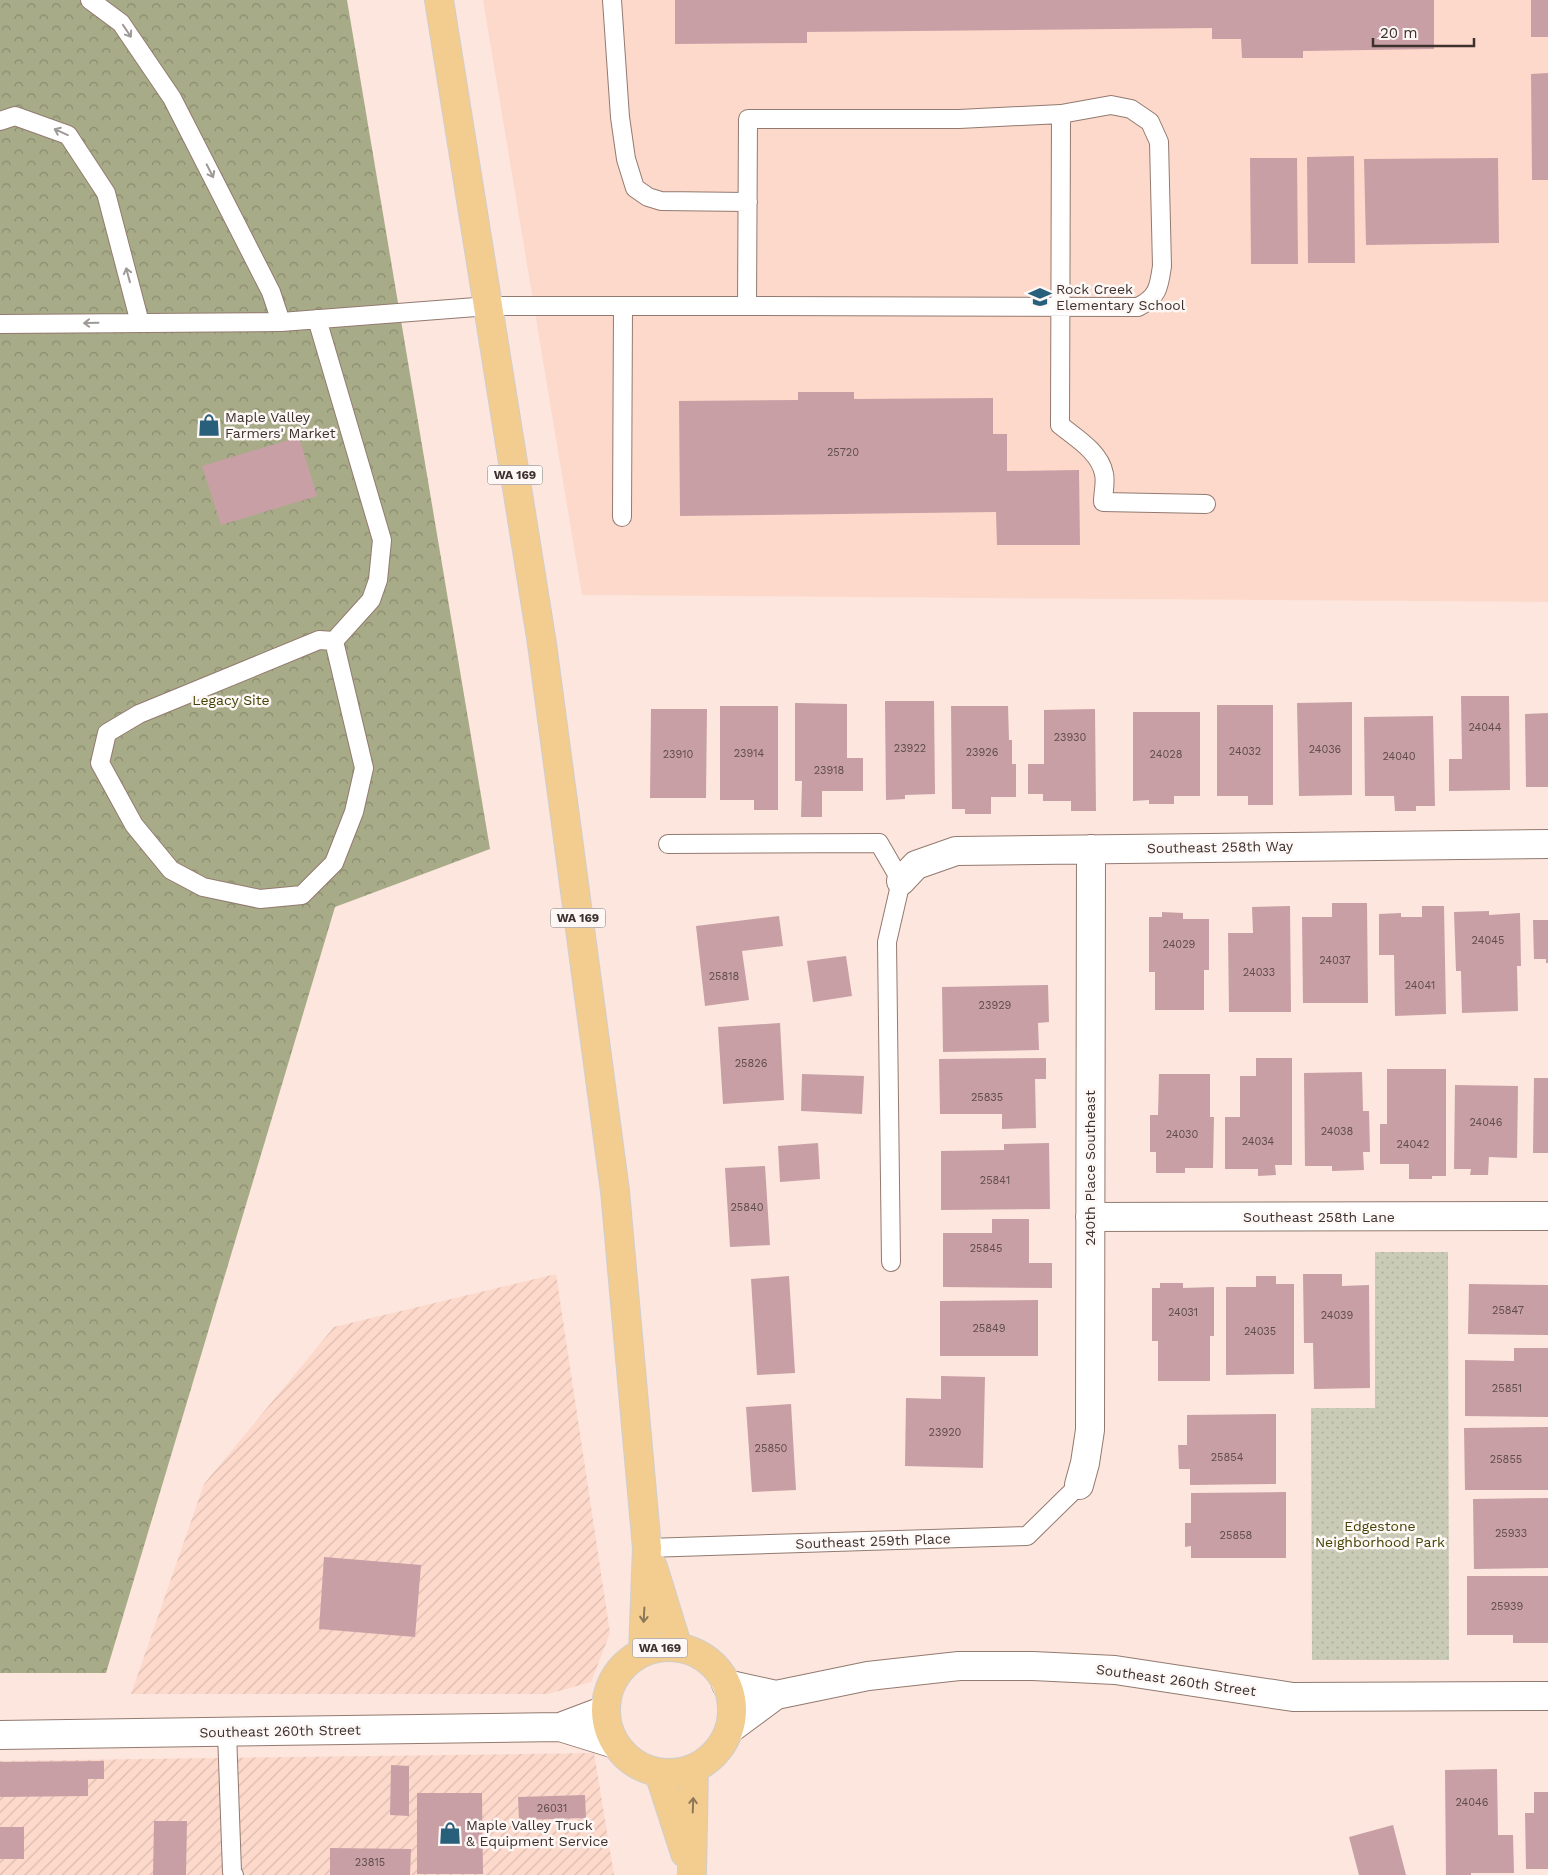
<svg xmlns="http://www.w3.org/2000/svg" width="1548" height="1875" font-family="'Work Sans',sans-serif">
  <defs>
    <pattern id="industrial-furrows" width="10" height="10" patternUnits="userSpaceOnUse" patternTransform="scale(1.25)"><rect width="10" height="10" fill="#fdd9cb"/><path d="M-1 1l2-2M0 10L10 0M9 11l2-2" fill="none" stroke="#dabbaf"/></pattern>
    <pattern id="forest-crowns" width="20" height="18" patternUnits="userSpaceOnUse" patternTransform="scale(1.25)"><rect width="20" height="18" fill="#a8ab87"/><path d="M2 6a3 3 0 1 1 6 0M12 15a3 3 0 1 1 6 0" fill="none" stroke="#8a8c6f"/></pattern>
    <pattern id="park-dots" width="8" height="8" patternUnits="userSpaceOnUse" patternTransform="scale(1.25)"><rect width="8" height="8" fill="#cacbb6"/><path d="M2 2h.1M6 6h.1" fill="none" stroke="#aeaf9d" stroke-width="1.8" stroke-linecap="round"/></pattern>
  </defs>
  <rect width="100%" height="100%" fill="#fce6dd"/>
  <path fill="#fdd9cb" d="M483 0H1548V602L582 595Z"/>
  <path fill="url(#industrial-furrows)" d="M556 1274 610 1633 591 1682 548 1694H131L204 1484 334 1327Z
    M594 1753 614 1875H0V1761Z"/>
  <path fill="url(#forest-crowns)" d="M0 0H347L490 849 335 907 106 1673H0Z"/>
  <path fill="url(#park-dots)" d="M1375 1252H1448L1449 1660H1312L1311 1408H1375Z"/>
  <path fill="#c89fa5" d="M675 0H1434V49L1303 51V58H1242L1241 39H1212V28L807 32V43L675 44Z
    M1531 0H1548V37H1531Z
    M1548 73V180H1532L1531 74Z
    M1354 156 1355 263H1308L1307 157Z
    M1250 158H1297L1298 264H1251Z
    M1498 158 1499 243 1366 245 1364 159Z
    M798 392H854V399L993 398V434H1007V471L1079 470 1080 545H997L996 512 680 516 679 401 798 400Z
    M299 437 317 496 221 525 202 466Z
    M1461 696H1509L1510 790 1449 791V759H1462Z
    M885 701H934L935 794 905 795V799L886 800Z
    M1352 702V795L1299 796 1297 703Z
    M795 703 847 704V758H863V791H822V817H801L802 781H795Z
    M1217 705H1273V805H1248V796H1217Z
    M720 706H778V810H754V800H720Z
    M951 706H1008L1009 740H1012V764H1016V797H991V814H965V809H952Z
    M651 709H707L706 798H650Z
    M1095 709 1096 811H1071V801H1043V794H1028V764H1044V710Z
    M1133 712H1200V796H1174V804H1149V800L1133 801Z
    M1548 713V787H1526L1525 714Z
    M1433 716 1435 806H1416V811H1395L1394 796H1365L1364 717Z
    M1332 903H1367L1368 1003H1303L1302 917H1332Z
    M1290 906 1291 1012H1229L1228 933H1253L1252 907Z
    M1422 906H1444L1446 1014 1395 1016 1394 955H1379V914L1401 913V917H1422Z
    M1489 911V915L1520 913 1521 966H1517L1518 1011 1462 1013 1461 971H1456L1454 912Z
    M1162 912 1183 913V919H1209V970H1204V1010H1155V972H1149V917H1162Z
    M779 916 783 946 742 951 749 1000 705 1006 696 926Z
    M1533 920H1548V963H1546V959H1534Z
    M846 956 852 996 813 1002 807 961Z
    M1048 985 1049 1022 1038 1023 1039 1050 943 1052 942 987Z
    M780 1023 784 1100 723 1104 718 1027Z
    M1046 1058V1079H1035L1036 1128 1002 1129V1114H940L939 1059Z
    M1256 1058H1292V1165H1275L1276 1175 1258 1176V1169H1225V1117H1240V1076H1256Z
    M1387 1069H1446V1176H1432V1179H1409V1164H1380V1124H1387Z
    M1362 1072 1363 1111H1369L1370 1152H1363L1364 1170 1332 1171V1166H1305L1304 1073Z
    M802 1074 864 1076 862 1114 801 1111Z
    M1159 1074H1210V1117H1214L1213 1168H1185V1173H1156V1152H1150V1115H1158Z
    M1534 1078H1548V1153H1533Z
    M1455 1085 1518 1086 1517 1158 1489 1157 1488 1175H1470L1471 1169H1454Z
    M818 1143 820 1179 780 1182 778 1146Z
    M1049 1143 1050 1209 941 1210V1151L1004 1150V1144Z
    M765 1166 770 1245 730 1247 725 1168Z
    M992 1219H1029V1263H1052V1288L943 1287V1233H992Z
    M1303 1274H1342V1286L1369 1285 1370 1388 1314 1389 1313 1343H1304Z
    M789 1276 795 1373 757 1375 751 1279Z
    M1256 1276H1276V1284H1294V1374L1226 1375V1287H1256Z
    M1160 1283H1183V1288L1214 1287V1336H1210V1381H1158V1341H1152V1288H1160Z
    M1469 1284 1548 1285V1335L1468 1334Z
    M1038 1300V1356H940V1301Z
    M1514 1348H1548V1417L1465 1416V1360L1514 1361Z
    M941 1376 985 1377 983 1468 905 1466 906 1398 941 1399Z
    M791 1404 796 1490 752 1492 746 1407Z
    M1276 1414V1484L1190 1485V1469H1179L1178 1445H1187V1415Z
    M1548 1427V1490H1465L1464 1428Z
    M1286 1492V1558H1191V1546L1185 1547V1523H1191V1493Z
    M1548 1498V1568L1474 1569 1473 1499Z
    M324 1557 421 1565 415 1637 319 1629Z
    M1467 1576H1548V1643H1513V1635H1467Z
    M104 1761V1779H88V1796L0 1797V1762Z
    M391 1765 409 1766V1816L390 1815Z
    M1497 1769 1498 1835H1513L1514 1873H1471V1875H1446L1445 1770Z
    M1534 1792H1548V1869H1526L1525 1813H1534Z
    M417 1793H482L483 1874H417Z
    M585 1795 586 1818 519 1820 518 1797Z
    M154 1821H187L186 1875H153Z
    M1393 1825 1406 1875H1359L1349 1837Z
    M0 1827H24V1859H0Z
    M330 1848 411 1849 410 1875H330Z"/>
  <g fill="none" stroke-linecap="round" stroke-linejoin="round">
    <defs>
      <path id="lane" d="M90 0 121 23 172 98 271 292 281 322
        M612 0 620 117 626 159 635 188 648 197 661 201 748 202
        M1061 114 1060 425C1076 438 1100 452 1104 474 1106 482 1103 493 1103 502L1206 504
        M0 121 15 116 68 135 106 193 140 323
        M317 319 382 540 378 580 371 600 334 641
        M0 324 281 322 489 306H747L748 119H959L1061 114 1111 105 1131 109 1150 122 1159 142 1162 266C1159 287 1158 297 1138 307L747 306
        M622 517 623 306
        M319 640 334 641 364 768 354 812 334 863 302 895 260 899 203 887 171 870 134 825 100 763 107 733 139 714Z
        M668 844 879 843 901 881 887 942 891 1262
        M647 1548 1027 1536 1079 1485
        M227 1732 232 1872 234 1875"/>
      <path id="street" d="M901 881 916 865 956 851 1548 844
        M1090 1217 1548 1216
        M1079 1485 1085 1463 1090 1430 1091 849
        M726 1684 776 1695 868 1676 959 1666H1033L1115 1670 1293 1697 1548 1696
        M560 1727 605 1710
        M730 1729 776 1695
        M0 1735 560 1727 615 1744"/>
      <path id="primary" d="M439 0 542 644 615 1191 647 1548 643 1652
        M653 1567 678 1648
        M606 1710a63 63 0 1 1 126 0a63 63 0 1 1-126 0Z
        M659 1773 685 1853
        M692 1875 694 1768"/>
    </defs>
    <use href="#lane" stroke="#937a70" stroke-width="20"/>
    <use href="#street" stroke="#937a70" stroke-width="30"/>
    <use href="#primary" stroke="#d0cecd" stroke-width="30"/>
    <use href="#lane" stroke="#fff" stroke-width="18"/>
    <use href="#street" stroke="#fff" stroke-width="28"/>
    <use href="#primary" stroke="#f2cd8f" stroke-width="28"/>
  </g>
  <defs><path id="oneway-shaft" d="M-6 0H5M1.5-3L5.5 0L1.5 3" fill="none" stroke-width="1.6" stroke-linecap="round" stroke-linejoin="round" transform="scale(1.25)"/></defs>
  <g stroke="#9e9896">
    <use href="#oneway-shaft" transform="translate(127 31) rotate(56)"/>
    <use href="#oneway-shaft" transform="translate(61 132) rotate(-156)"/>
    <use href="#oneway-shaft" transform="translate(210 171) rotate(63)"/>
    <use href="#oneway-shaft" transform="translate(128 275) rotate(-105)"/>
    <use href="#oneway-shaft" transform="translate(91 323) rotate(179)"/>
  </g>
  <g stroke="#8e7759">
    <use href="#oneway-shaft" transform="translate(644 1615) rotate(93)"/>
    <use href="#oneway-shaft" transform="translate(693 1805) rotate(-88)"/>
  </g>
  <defs>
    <symbol id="school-bare" viewBox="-9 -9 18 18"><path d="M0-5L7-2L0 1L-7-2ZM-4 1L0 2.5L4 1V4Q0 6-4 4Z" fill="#285f7a" stroke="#fdf7f5" stroke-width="2.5" paint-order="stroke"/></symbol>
    <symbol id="shop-bare" viewBox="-9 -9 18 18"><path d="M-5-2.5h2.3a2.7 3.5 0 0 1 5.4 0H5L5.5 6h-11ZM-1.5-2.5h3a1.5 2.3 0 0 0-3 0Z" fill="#285f7a" stroke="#fdf7f5" stroke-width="2.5" paint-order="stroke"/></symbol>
  </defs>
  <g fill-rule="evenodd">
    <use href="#school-bare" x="1024" y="281" width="32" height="32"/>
    <use href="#shop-bare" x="193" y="409" width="32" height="32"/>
    <use href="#shop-bare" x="434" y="1817" width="32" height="32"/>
  </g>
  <g text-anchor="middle" stroke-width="5" stroke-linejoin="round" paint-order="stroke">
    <g font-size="11" fill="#5f4c4b">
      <text x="843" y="456">25720</text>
      <text x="1485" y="731">24044</text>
      <text x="1070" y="741">23930</text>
      <text x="910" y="752">23922</text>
      <text x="1325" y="753">24036</text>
      <text x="1245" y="755">24032</text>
      <text x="982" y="756">23926</text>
      <text x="749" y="757">23914</text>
      <text x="678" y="758">23910</text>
      <text x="1166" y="758">24028</text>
      <text x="1399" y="760">24040</text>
      <text x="829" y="774">23918</text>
      <text x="1488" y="944">24045</text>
      <text x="1179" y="948">24029</text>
      <text x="1335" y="964">24037</text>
      <text x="1259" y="976">24033</text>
      <text x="724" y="980">25818</text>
      <text x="1420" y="989">24041</text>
      <text x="995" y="1009">23929</text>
      <text x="751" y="1067">25826</text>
      <text x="987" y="1101">25835</text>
      <text x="1486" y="1126">24046</text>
      <text x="1337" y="1135">24038</text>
      <text x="1182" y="1138">24030</text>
      <text x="1258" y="1145">24034</text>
      <text x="1413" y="1148">24042</text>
      <text x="995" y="1184">25841</text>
      <text x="747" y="1211">25840</text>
      <text x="986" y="1252">25845</text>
      <text x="1508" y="1314">25847</text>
      <text x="1183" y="1316">24031</text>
      <text x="1337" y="1319">24039</text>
      <text x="989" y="1332">25849</text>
      <text x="1260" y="1335">24035</text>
      <text x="1507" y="1392">25851</text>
      <text x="945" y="1436">23920</text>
      <text x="771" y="1452">25850</text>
      <text x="1227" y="1461">25854</text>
      <text x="1506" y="1463">25855</text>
      <text x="1511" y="1537">25933</text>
      <text x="1236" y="1539">25858</text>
      <text x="1507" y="1610">25939</text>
      <text x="1472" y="1806">24046</text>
      <text x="552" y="1812">26031</text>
      <text x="370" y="1866">23815</text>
    </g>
    <g fill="#fdf7f5" stroke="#766c69" stroke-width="1">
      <rect x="487.5" y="465.5" width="55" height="19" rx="4"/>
      <rect x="550.5" y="908.5" width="55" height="19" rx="4"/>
      <rect x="632.5" y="1638.5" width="55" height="19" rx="4"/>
    </g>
    <g font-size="12" font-weight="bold" fill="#3c312d">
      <text x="515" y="479">WA 169</text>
      <text x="578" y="922">WA 169</text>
      <text x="660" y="1652">WA 169</text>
    </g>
    <g font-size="14" fill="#3c312d" stroke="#fdf7f5" text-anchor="start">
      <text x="1056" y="294">Rock Creek<tspan x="1056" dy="16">Elementary School</tspan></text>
      <text x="225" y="422">Maple Valley<tspan x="225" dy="16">Farmers' Market</tspan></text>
      <text x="466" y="1830">Maple Valley Truck<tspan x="466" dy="16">&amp; Equipment Service</tspan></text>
    </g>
    <g font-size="14" fill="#434404" stroke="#fdf7f5">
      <text x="231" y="705">Legacy Site</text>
      <text x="1380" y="1531">Edgestone<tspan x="1380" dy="16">Neighborhood Park</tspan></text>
    </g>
    <g font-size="14" fill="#3c312d" stroke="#fdf7f5">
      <text transform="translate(1220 847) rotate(-1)" y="5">Southeast 258th Way</text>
      <text transform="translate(1090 1168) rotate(-90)" y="5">240th Place Southeast</text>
      <text x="1319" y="1222">Southeast 258th Lane</text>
      <text transform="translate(873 1541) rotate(-2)" y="5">Southeast 259th Place</text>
      <text transform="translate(1176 1680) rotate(8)" y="5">Southeast 260th Street</text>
      <text transform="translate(280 1731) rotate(-1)" y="5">Southeast 260th Street</text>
    </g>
  </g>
  <path d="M1373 38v8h101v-8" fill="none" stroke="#3c312d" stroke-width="2.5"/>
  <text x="1380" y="38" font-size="15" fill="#3c312d" stroke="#fdf7f5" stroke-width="4" paint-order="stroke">20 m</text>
</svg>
